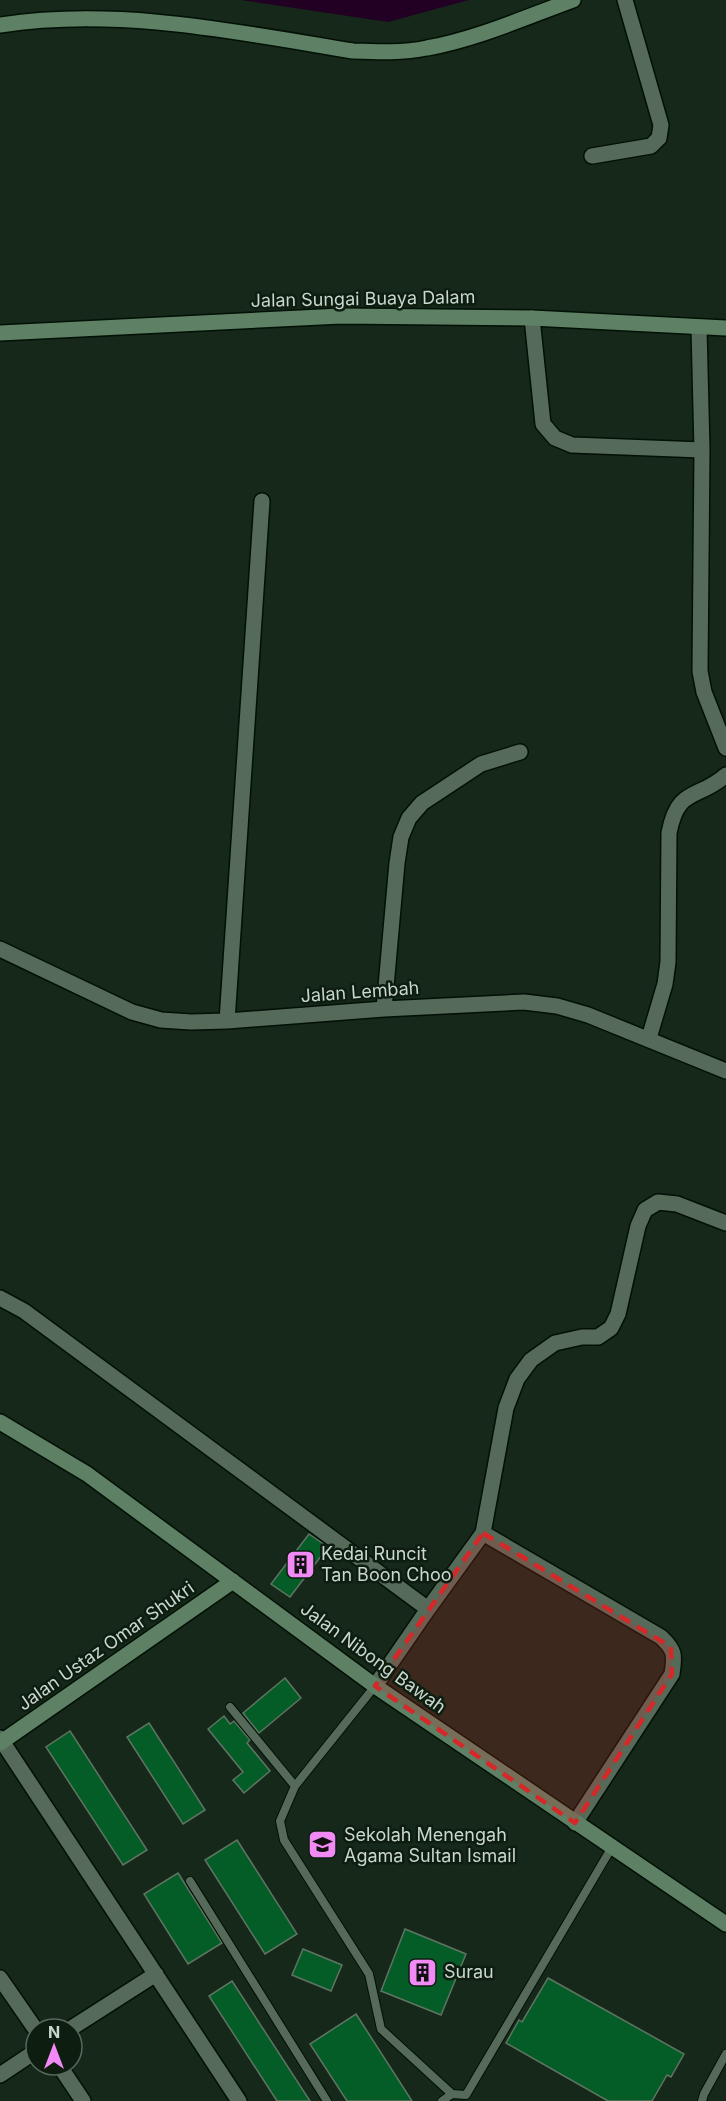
<svg xmlns="http://www.w3.org/2000/svg" width="726" height="2101" font-family="Inter,sans-serif">
  <rect width="100%" height="100%" fill="#16281a"/>
  <path fill="#220024" d="M241 0H469L388 22Z"/>
  <path fill="#045d27" stroke="#607463" stroke-width="1.5" d="M309 1534 328 1547 290 1597 271 1584Z
    M285 1678 301 1698 259 1733 243 1713Z
    M224 1716 230 1724 234 1721 250 1740 247 1743 270 1771 244 1793 233 1780 243 1772 208 1729Z
    M149 1723 205 1810 183 1824 127 1737Z
    M70 1731 147 1850 123 1865 46 1747Z
    M237 1840 297 1934 265 1954 205 1860Z
    M178 1873 222 1943 188 1964 144 1894Z
    M405 1929 466 1954 441 2015 381 1991Z
    M303 1949 342 1965 331 1991 292 1975Z
    M548 1978 684 2054 671 2077 667 2075 652 2101H608L506 2043 519 2020 522 2022Z
    M232 1981 310 2101H277L209 1996Z
    M356 2014 412 2101H347L310 2044Z"/>
  <g fill="none" stroke-linecap="round" stroke-linejoin="round">
    <defs>
      <path id="lane" d="M375 1686 295 1786 280 1821 284 1840 369 1974 381 2029 452 2094 466 2095 612 1847
        M230 1707 295 1786
        M190 1881 327 2101
        M442 2101 452 2094
        M702 2101 704 2094 726 2054"/>
      <path id="street" d="M592 156 651 146 659 138 661 125 625 0
        M532 318 543 424 555 438 572 445 702 450
        M699 328 702 450 700 671 704 692 726 748
        M0 949 132 1012 161 1020 191 1022 227 1021 384 1009 524 1002 557 1006 588 1015 726 1071
        M384 1009 397 863 401 837 409 818 422 803 481 764 520 752
        M227 1021 262 501
        M649 1038 665 984 668 962 669 833C678 786 698 800 726 775
        M0 1298 24 1311 428 1609
        M483 1533 661 1637C675 1650 675 1655 672 1674L575 1823
        M375 1686 428 1609 483 1533 506 1408 517 1379 531 1360 555 1343 582 1337H598L611 1328 618 1314 638 1226 645 1210 658 1202 677 1204 726 1223
        M0 1738 239 2101
        M0 1978 36 2030
        M70 2029 156 1974
        M59 2065 83 2101
        M0 2075 36 2051"/>
      <path id="secondary" d="M0 25C118 7 237 32 353 51 378 52 403 53 427 48 477 39 526 17 573 0
        M0 333 341 316 532 318 726 328
        M0 1422 87 1474 375 1686 726 1924
        M0 1743 233 1581"/>
    </defs>
    <use href="#lane" stroke="#021005" stroke-width="10"/>
    <use href="#street" stroke="#021005" stroke-width="18"/>
    <use href="#secondary" stroke="#021005" stroke-width="18"/>
    <use href="#lane" stroke="#566a59" stroke-width="8"/>
    <use href="#street" stroke="#566a59" stroke-width="15"/>
    <use href="#secondary" stroke="#5e8064" stroke-width="15"/>
  </g>
  <path fill="#d62828" fill-opacity="0.2" stroke="#d62828" stroke-width="4.5" stroke-dasharray="12 8" stroke-linejoin="round" d="M483 1533 671 1647 672 1674 575 1823 375 1686Z"/>
  <defs>
    <symbol id="building-square" viewBox="-11 -11 22 22"><rect x="-9" y="-9" width="18" height="18" rx="4" fill="#f18af4" stroke="#0d1e11"/><path d="M-4-6H4V6H1V3H-1V6H-4ZM-2.5-4.3h1.7v1.8h-1.7ZM.8-4.3h1.7v1.8H.8ZM-2.5-1h1.7V.8h-1.7ZM.8-1h1.7V.8H.8Z" fill="#111"/></symbol>
    <symbol id="school-square" viewBox="-11 -11 22 22"><rect x="-9" y="-9" width="18" height="18" rx="4" fill="#f18af4" stroke="#0d1e11"/><path d="M0-5L7-2L0 1L-7-2ZM-4 1L0 2.5L4 1V4Q0 6-4 4Z" fill="#111"/></symbol>
  </defs>
  <g fill-rule="evenodd">
    <use href="#building-square" x="284" y="1548" width="33" height="33"/>
    <use href="#school-square" x="306" y="1828" width="33" height="33"/>
    <use href="#building-square" x="406" y="1956" width="33" height="33"/>
  </g>
  <g text-anchor="middle" stroke-width="5" stroke-linejoin="round" paint-order="stroke">
    <g font-size="18" fill="#cbd6cd" stroke="#0d1e11">
      <text transform="translate(363 299) rotate(-1)" y="6">Jalan Sungai Buaya Dalam</text>
      <text transform="translate(360 992) rotate(-4)" y="6">Jalan Lembah</text>
      <text transform="translate(106 1646) rotate(-35)" y="6">Jalan Ustaz Omar Shukri</text>
      <text transform="translate(373 1658) rotate(36)" y="6">Jalan Nibong Bawah</text>
    </g>
    <g font-size="18" fill="#cbd6cd" stroke="#0d1e11" text-anchor="start">
      <text x="321" y="1560">Kedai Runcit<tspan x="321" dy="21">Tan Boon Choo</tspan></text>
      <text x="344" y="1841">Sekolah Menengah<tspan x="344" dy="21">Agama Sultan Ismail</tspan></text>
      <text x="444" y="1978">Surau</text>
    </g>
  </g>
  <g transform="translate(54 2047)"><circle r="28" fill="#0d1e11" stroke="#59685c" stroke-width="1.5"/>
  <path d="M0-4.5L10 22L0 15L-10 22Z" fill="#f18af4"/>
  <text y="-9" font-size="16" font-weight="bold" text-anchor="middle" fill="#cbd6cd">N</text>
  </g>
</svg>
